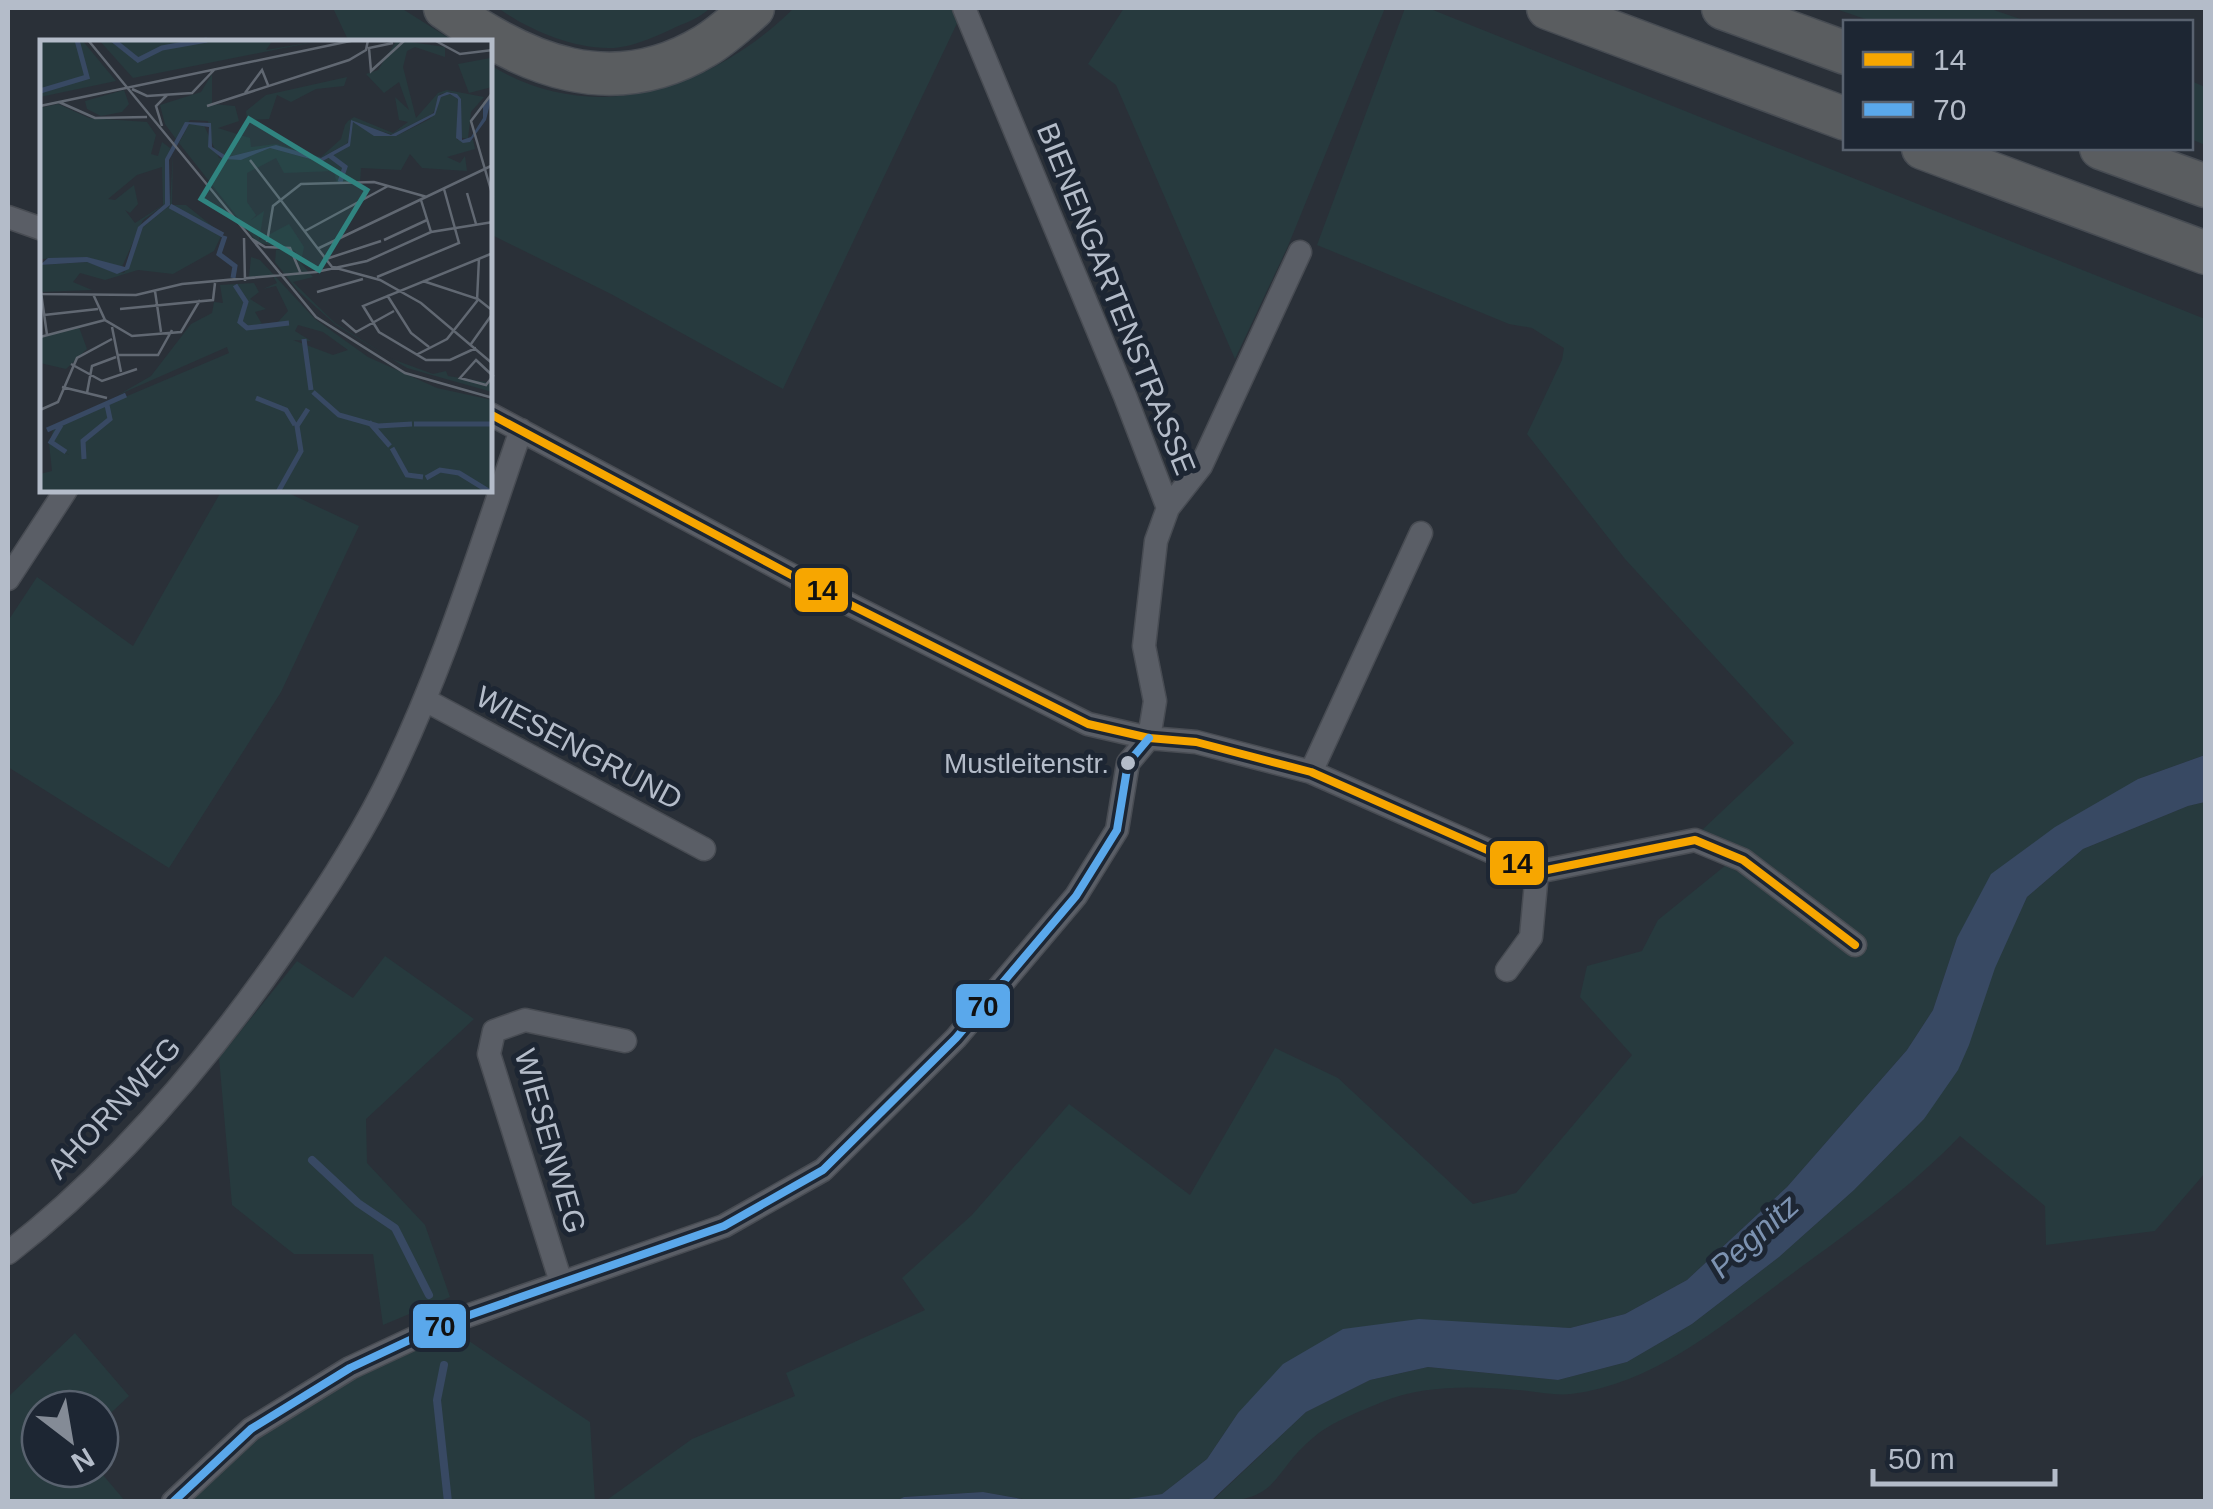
<svg xmlns="http://www.w3.org/2000/svg" width="2213" height="1509" font-family="Arial,sans-serif">
  <rect width="100%" height="100%" fill="#2a3038"/>
  <path fill="#273a3e" d="M333 8H401L455 42H349Z
    M498 8H710C701 17 688 22 676 27 657 36 629 49 608 48 571 48 527 29 498 8Z
    M794 8H957L960 17 783 389 611 294 490 234V65C594 130 713 88 794 8Z
    M1124 8H1385L1288 246 1235 359 1116 85 1088 64Z
    M1405 8H1428L2205 319V755L2138 779 1957 938 1933 1010 1907 1050 1787 1187 1687 1280 1625 1314 1570 1328 1518 1326 1238 1413 1207 1459 1162 1494 1115 1502 1028 1500 983 1492 904 1497 896 1502H604L692 1439 795 1396 786 1373 925 1310 902 1278 972 1215 1069 1104 1190 1195 1275 1048 1338 1078 1473 1204 1516 1193 1632 1055 1580 997 1587 966 1642 951 1658 920 1726 865 1869 949 1770 868 1699 833 1794 743 1625 559 1527 434 1562 360 1564 348 1532 328 1509 324 1317 245Z
    M1833 8H1988L2029 22H1874Z
    M2191 81 2205 87V145L2191 139Z
    M222 490H282L359 526 281 692 169 868 8 767V621L37 577 133 646Z
    M2205 802V1173L2155 1231 2046 1245 2045 1206 1960 1136C1908 1190 1849 1232 1789 1276 1722 1325 1656 1383 1571 1394 1554 1396 1534 1391 1517 1390 1473 1386 1423 1385 1382 1402 1361 1411 1331 1422 1314 1437 1269 1474 1283 1501 1211 1502L1306 1412 1370 1380 1428 1367 1558 1380 1627 1362 1692 1324 1779 1257 1854 1190 1924 1119 2027 897 2083 849 2188 806Z
    M385 956 474 1019 366 1119 367 1163 425 1225 450 1297 383 1325 373 1254H294L232 1205 219 1058 297 961 353 998Z
    M75 1333 129 1396 100 1423V1409H40V1469H98L125 1501H10L8 1397Z
    M457 1333 590 1422 595 1501 187 1502 256 1437 349 1378Z"/>
  <path fill="#384963" d="M2205 755V802L2188 806 2083 849 2027 897 1995 968 1969 1045 1958 1070 1924 1119 1854 1190 1779 1257 1692 1324 1627 1362 1558 1380 1428 1367 1370 1380 1306 1412 1211 1501H1115L1162 1494 1207 1459 1238 1413 1283 1364 1343 1329 1419 1319 1570 1328 1625 1314 1687 1280 1787 1187 1907 1050 1933 1010 1957 938 1991 874 2055 827 2138 779Z
    M983 1492 1027 1500 1061 1501H896L904 1497Z"/>
  <g fill="none" stroke-linecap="round" stroke-linejoin="round">
    <path stroke="#384963" stroke-width="8" d="M312 1160 358 1203 395 1228 429 1295
      M444 1365 437 1400 448 1502"/>
    <defs>
      <path id="street" d="M964 8 1125 396 1168 508
        M8 217 42 229
        M490 414 795 577 1088 724 1149 738 1196 742 1311 772 1537 872 1695 840 1743 860 1855 945
        M8 579 66 490
        M425 700 704 849
        M1149 738 1155 701 1144 646 1156 541 1168 508 1201 466 1300 252
        M1311 772 1421 533
        M1507 970 1531 937 1537 872
        M8 1253C116 1169 205 1064 283 952 319 900 354 848 383 791 441 676 479 551 521 430
        M561 1282 489 1054 494 1031 525 1020 625 1041
        M173 1502 251 1429 350 1368 444 1324 724 1226 823 1170 956 1038 1076 896 1117 830 1128 763 1149 738"/>
      <path id="highway" d="M445 8C525 65 612 102 705 46 722 36 738 21 753 8
        M1548 8 1846 119
        M1723 8 1846 53
        M1923 148 2206 253
        M2101 148 2206 186"/>
    </defs>
    <use href="#street" stroke="#484c53" stroke-width="25"/>
    <use href="#highway" stroke="#474c53" stroke-width="45"/>
    <use href="#street" stroke="#5a5e66" stroke-width="22"/>
    <use href="#highway" stroke="#5a5d60" stroke-width="42"/>
    <defs>
      <path id="bus-1" d="M490 414 795 577 1088 724 1149 738 1196 742 1311 772 1537 872 1695 840 1743 860 1855 945"/>
      <path id="bus-2" d="M173 1502 251 1429 350 1368 444 1324 724 1226 823 1170 956 1038 1076 896 1117 830 1128 763 1149 738"/>
    </defs>
    <use href="#bus-1" stroke="#1d2633" stroke-width="15"/>
    <use href="#bus-2" stroke="#1d2633" stroke-width="15"/>
    <use href="#bus-1" stroke="#f7a600" stroke-width="8"/>
    <use href="#bus-2" stroke="#5aa8eb" stroke-width="8"/>
  </g>
  <circle fill="#b4bcc9" stroke="#1d2633" stroke-width="4" cx="1128" cy="763" r="9"/>
  <g text-anchor="middle" stroke-width="10" stroke-linejoin="round" paint-order="stroke">
    <g font-size="28" fill="#b4bcc9" stroke="#1d2633" text-anchor="end">
      <text x="1109" y="773">Mustleitenstr.</text>
    </g>
    <g font-size="30" fill="#b4bcc9" stroke="#1d2633">
      <text transform="translate(1116 299) rotate(68)" y="10">BIENENGARTENSTRASSE</text>
      <text transform="translate(579 748) rotate(28)" y="10">WIESENGRUND</text>
      <text transform="translate(114 1108) rotate(-47)" y="10">AHORNWEG</text>
      <text transform="translate(550 1141) rotate(74)" y="10">WIESENWEG</text>
    </g>
    <g font-size="32" font-style="italic" fill="#7c92b1" stroke="#1d2633">
      <text transform="translate(1754 1236) rotate(-42)" y="11">Pegnitz</text>
    </g>
  </g>
  <g transform="translate(40 40)">
    <rect width="452" height="452" fill="#2a3038"/>
    <path d="M0 0H42L76 41 0 57ZM59 0H233L226 10 279 1 93 38ZM357 0 405 7V17L375 7 367 11 363 27 376 78 398 53 407 50 444 57 431 72 428 99 418 97 421 62 411 52 400 54 394 73 351 95 335 93 311 80 308 103 281 118 250 113 236 105 188 117 172 107 168 81 150 80 136 99 125 84 120 65 161 52 172 34V64L195 66 199 81 178 88 210 98 211 107 236 104 281 117 301 99 305 85 308 81 314 77 353 93 368 82 359 80 355 57 369 70 359 42 344 53 326 34 338 30ZM450 18 452 47 429 53 418 24ZM307 37 304 46 276 49 251 62 237 55 229 79 207 80 206 71 226 55ZM84 50 89 64 82 72 61 76 47 69 45 61ZM410 54 418 59 417 100H433L435 109 407 117 420 123 425 116 427 131 382 128 370 114 361 130 321 128 320 143 297 144 294 131 244 133 236 118 207 133V162L216 175 211 180 224 171 219 200 249 184 264 207 261 222 255 211 217 202 139 103 149 84 163 83 179 118 201 120 230 108 281 122 306 108 313 82 356 96 390 79 401 57ZM18 64 49 78 107 82 116 95 111 114 118 116 122 102 130 108 125 164 103 180 81 229 47 217 0 219V68ZM122 127 123 165 95 183 85 170 90 173 98 164 94 145 75 160 68 159 97 135ZM133 112 132 165H146L182 194 174 211 133 234 98 230 65 240 40 233 33 242 52 250 0 252V225L47 222 84 233 103 187 130 165ZM248 208 273 237 253 242 295 283 352 319 393 334 406 331 408 336 452 343V352L367 328 296 285 258 251 235 222 236 210ZM211 217 220 220 275 279 328 317 397 348 452 360V452H0V434L12 431 9 403 29 415 10 401 14 387 189 313 187 307 78 355 111 336 151 284 172 273 174 262 183 263 180 245 214 243 219 252 210 259 226 269 215 272 222 284 237 283 248 271 236 246 223 249 237 243 233 236 209 237ZM258 285 283 292 308 310 293 315 253 300 271 301 255 291ZM39 287 47 309 26 329 0 323V298Z" fill="#273a3e" fill-rule="evenodd"/>
    <path d="M407 52 417 54 421 59 422 100 431 97 443 78V63L452 56 446 80 430 102 423 103 416 98 418 59 410 54 401 57 395 75 356 96H334L313 82 310 106 281 122 230 108 201 120 183 119 168 107 169 87 149 84 129 120 130 165 103 187 89 229 77 234 47 222 0 225 8 218 47 217 85 227 98 187 125 164V119L145 82 171 83 172 107 188 117 236 105 281 118 308 103 311 80 351 95 394 73 398 56Z" fill="#384963"/>
    <path fill="none" stroke="#384963" stroke-width="5" d="M73 0 98 20 122 8 167 0M0 51 47 37 37 0M289 115 305 127 300 142M130 166 183 195M185 196 179 214 195 226 193 238M195 245 206 262 200 282 207 288 249 283M264 299 271 350M273 352 299 375 338 386 372 384M216 358 246 370 255 385M329 382 350 406M374 384H453M21 385 11 402 26 412M7 390 86 355M352 408 367 435 383 437M44 419 43 401 70 379 67 365M386 438 400 430 419 433 450 452M238 452 261 411 257 386 268 369"/>
    <path fill="none" stroke="#616872" stroke-width="2.5" d="M48 0 276 277 365 333 453 358M394 0 420 14 453 10M353 3 329 8 331 31 365 0M92 49 107 56 152 53 175 29M453 52 431 81 453 157M205 53 222 30 228 45M19 62 55 78 107 77M0 66 315 0M167 66 309 20 326 10 328 0M122 86 116 66 127 55M210 120 292 227 340 240 381 263 453 324M427 153 436 184M381 160 391 192M265 191 348 146M204 198 205 241M212 199 225 207 250 208 261 234M344 200 387 180M227 202 233 166 261 144 334 142 387 157M277 209 453 125M286 219 341 201M337 237 419 203 404 149M383 241 438 259 453 271M115 251 121 292M1 252 7 295M277 252 323 239M0 254 96 255 142 244 276 232 327 221 391 192 453 182M53 254 65 280 92 296 141 292 160 260M347 255 371 293 389 307M80 269 173 260 175 243M4 275 58 269M302 280 316 292 354 271M72 287 81 332M0 297 65 280M431 304 453 273M436 308 410 320H386L339 292 323 266 453 213M77 315H118L132 290M376 315 407 299 437 261 439 218M436 320 453 336 446 345 420 338ZM31 324 62 341 97 329M22 347 67 358M47 353 52 326 76 317M0 370 18 362 37 318 72 299"/>
    <path fill="#308480" fill-opacity="0.15" stroke="#308480" stroke-width="5" d="M209 79 327 150 279 230 161 159Z"/>
    <rect width="452" height="452" fill="none" stroke="#b4bcc9" stroke-width="5"/>
  </g>
  <g stroke="#1d2633" stroke-width="4">
    <rect x="793" y="566" width="57" height="48" rx="10" fill="#f7a600"/>
    <rect x="1488" y="839" width="58" height="48" rx="10" fill="#f7a600"/>
    <rect x="954" y="982" width="58" height="48" rx="10" fill="#5aa8eb"/>
    <rect x="411" y="1302" width="57" height="48" rx="10" fill="#5aa8eb"/>
  </g>
  <g font-size="28" text-anchor="middle" font-weight="bold" fill="#111">
    <text x="822" y="600">14</text>
    <text x="1517" y="873">14</text>
    <text x="983" y="1016">70</text>
    <text x="440" y="1336">70</text>
  </g>
  <rect width="2213" height="1509" fill="none" stroke="#b4bcc9" stroke-width="20"/>
  <rect x="1843" y="20" width="350" height="130" fill="#1d2633" stroke="#59626f" stroke-width="2.5"/>
  <rect x="1863" y="52" width="50" height="15" fill="#f7a600" stroke="#59626f" stroke-width="2.5"/>
  <text x="1933" y="70" font-size="30" fill="#b4bcc9">14</text>
  <rect x="1863" y="102" width="50" height="15" fill="#5aa8eb" stroke="#59626f" stroke-width="2.5"/>
  <text x="1933" y="120" font-size="30" fill="#b4bcc9">70</text>
  <g transform="translate(70 1439) rotate(149)"><circle r="48" fill="#1d2633" stroke="#59626f" stroke-width="2.5"/>
  <path d="M0-8L18 38L0 25L-18 38Z" fill="#848b96"/>
  <text y="-15" font-size="28" font-weight="bold" text-anchor="middle" fill="#b4bcc9">N</text>
  </g>
  <path d="M1873 1469v15h182v-15" fill="none" stroke="#b4bcc9" stroke-width="5"/>
  <text x="1888" y="1469" font-size="30" fill="#b4bcc9" stroke="#1d2633" stroke-width="8" paint-order="stroke">50 m</text>
</svg>
